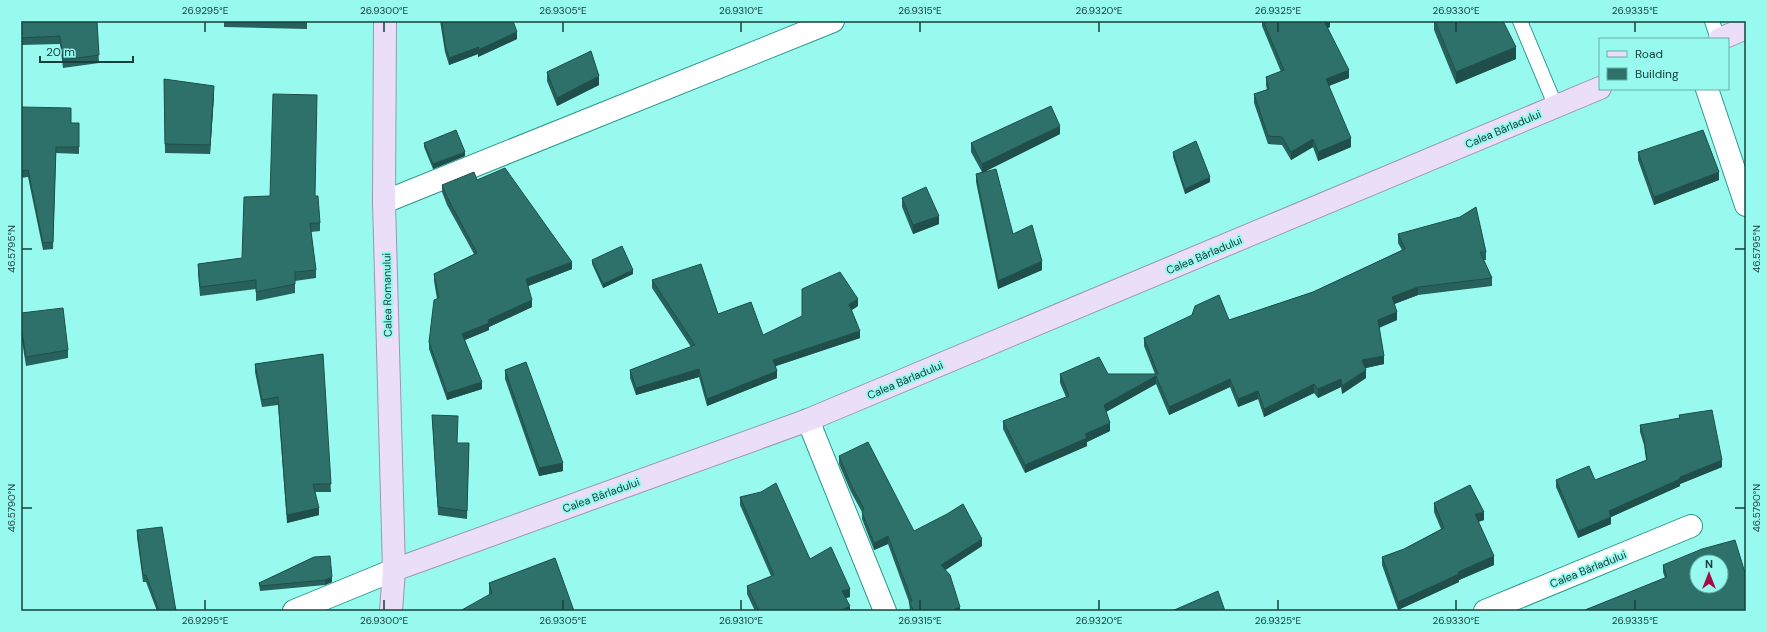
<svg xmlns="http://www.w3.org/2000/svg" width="1767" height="632" font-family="'DM Sans',sans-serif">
  <rect width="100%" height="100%" fill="#98faef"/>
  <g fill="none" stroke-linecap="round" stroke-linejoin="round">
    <defs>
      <path id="lane" d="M1520 21 1556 107
        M1712 21 1718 39"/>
      <path id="street" d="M1707 89 1746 205
        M384 202 833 21
        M808 420 885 611
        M294 611 394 570
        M1485 611 1691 526"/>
      <path id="primary" d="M385 21 384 202 394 570 391 611
        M1720 39 1746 28
        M394 570 808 420 1600 88"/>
    </defs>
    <use href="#lane" stroke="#2f978e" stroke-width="16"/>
    <use href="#street" stroke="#2f978e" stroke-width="24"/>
    <use href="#primary" stroke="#9898b4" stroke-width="24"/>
    <use href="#lane" stroke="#fff" stroke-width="14"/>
    <use href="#street" stroke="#fff" stroke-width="22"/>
    <use href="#primary" stroke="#ebdef9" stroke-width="22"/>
  </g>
  <path fill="#28615c" d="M21 21H97L99 63 63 68 60 44 21 45Z
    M224 21H307V29L224 27Z
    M440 21H513L517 39 478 57V54L449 65 445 52Z
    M1262 21H1330V27L1328 28 1349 78 1329 86 1351 147 1318 161 1313 147 1291 160 1282 145 1268 144 1254 103V94L1267 90 1266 85V77L1281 72 1262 26Z
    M1434 21H1503L1516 59 1456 84 1434 30Z
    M547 72 599 85 557 106 547 81Z
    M164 79 214 95 210 154 165 153Z
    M21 107 71 123H79V154L56 153 53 249 43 250 28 177 21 178Z
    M1060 134 986 171 1013 234 1042 270 998 289 976 182V174L982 172 971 152V143Z
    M424 143 465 156 433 169 424 147Z
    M1173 152 1210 182 1185 194 1173 157Z
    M1638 152 1719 180 1654 205 1638 160Z
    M477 180 572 269 528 286 532 307 489 327V330L465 340 482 389 447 400 429 349V342L437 299 434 281V274L474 254 447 205 442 192V185Z
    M315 196 320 223V231L311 232 316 270V278L295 281V293L256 301V289L200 296 198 273V264L242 258Z
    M902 198 939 224 913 234 902 207Z
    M1398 234 1486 252V260H1484L1492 278V286L1418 295 1394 304 1397 320 1379 328 1384 364 1365 368 1366 378 1342 394 1341 387 1318 398 1314 393 1264 417 1258 399 1238 407 1230 387 1169 415 1156 384 1106 412 1110 431 1087 442V446L1025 473 1003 429V421L1066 397 1060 383V374H1155L1144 346V338L1229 320 1313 292 1402 250 1398 243Z
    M592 260 633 274 603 288 592 264Z
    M652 280 718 314 763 335 858 306 851 310 860 338 776 366 777 378 707 406 699 377 636 395 630 378V370L691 347 652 288Z
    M21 313 68 350V358L26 366 21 335Z
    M323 354 331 492H315L319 515 287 523 278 405 262 407 255 372V364Z
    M505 370 563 471 539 476 505 379Z
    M432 415 457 443H469L467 519 438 515Z
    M1679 415 1722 467 1680 484V486L1611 517V524L1578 538 1556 487V480H1595L1646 460 1644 445 1640 432V425L1679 419Z
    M839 456 914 531 982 546 945 570 960 611H910L909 602 888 544 874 550 862 519V512L851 492 839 464Z
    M740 497 810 559 850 597 845 598 850 611H755L747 594V586L771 576 740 505Z
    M1434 503 1484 520 1478 522 1494 565 1459 580V582L1398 610 1382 565V557L1404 549 1441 529 1434 512Z
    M137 530 176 611H157L146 582H143L137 537Z
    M314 557 332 582 325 585 260 591 259 583Z
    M1663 565 1746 611H1585V610L1665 578 1663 572Z
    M489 583 574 611 489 594Z"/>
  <path fill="#204f4b" d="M1324 21H1330V27L1324 29Z
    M517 32V39L478 57V54L449 65V58Z
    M1516 47V59L1456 84V72Z
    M1349 70V78L1326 87V79Z
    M599 76V85L557 106V98Z
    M214 86V95L210 154V145Z
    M1060 126V134L982 173V164Z
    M1351 138V147L1318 161V152Z
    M1313 139V147L1291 160V152Z
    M465 152V156L433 169V164Z
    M1719 172V180L1654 205V197Z
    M1210 177V182L1185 194V189Z
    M939 216V224L913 234V225Z
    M1042 261V270L998 289V281Z
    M572 262V269L526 287V279Z
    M633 270V274L603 288V284Z
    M1418 287V295L1392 305V297Z
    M858 299V306L849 312V304Z
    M532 300V307L489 327V330L462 341V334L488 320Z
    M1397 312V320L1378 328V320Z
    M860 331V338L773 367V360Z
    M1384 356V364L1362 369V360Z
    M699 369V377L636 395V388Z
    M1366 370V378L1342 394V386Z
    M777 371V378L707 406V399Z
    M1156 376V384L1104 413V405Z
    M1230 379V387L1169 415V407Z
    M1341 379V387L1318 398V389Z
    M482 382V389L447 400V393Z
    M1314 384V393L1264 417V409Z
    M1258 391V399L1238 407V399Z
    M1110 423V431L1087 442V446L1025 473V465L1085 434Z
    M1722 460V467L1680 484V486L1611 517V524L1578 538V531L1609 511 1680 477Z
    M563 463V471L539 476V468Z
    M319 508V515L287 523V515Z
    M1484 512V520L1475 523V514Z
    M888 536V544L874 550V543Z
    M982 539V546L941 573V565Z
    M1494 556V565L1459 580V582L1398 610V602L1458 572Z
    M332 577V582L325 585V580Z
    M850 589V597L842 599V591Z
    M850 606V611H840Z
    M960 607V611H951Z"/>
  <path fill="#2e716b" stroke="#204f4b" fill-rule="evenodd" d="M21 21H97L99 55 63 60 60 36 21 38Z
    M442 21H513L517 32 478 50 479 47 449 58 445 45Z
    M1263 21H1324L1349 70 1326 79 1351 138 1318 152 1313 139 1291 152 1282 137 1268 136 1254 94 1269 89 1266 77 1284 70Z
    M1435 21H1503L1516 47 1456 72Z
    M591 51 599 76 557 98 547 72Z
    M164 79 214 86 210 145 165 144Z
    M273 94 317 95 315 196H318L320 223H310L316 270 295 272V284L256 292V280L200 287 198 264 242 258 244 197 270 196Z
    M1051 106 1060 126 982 164 971 143Z
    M21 107 71 108V123H79V147H56L53 242 43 243 28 170 21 171Z
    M456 130 465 152 433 164 424 143Z
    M1703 130 1719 172 1654 197 1638 152Z
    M1196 141 1210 177 1185 189 1173 152Z
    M505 168 572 262 526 279 532 300 488 320 489 323 462 334 482 382 447 393 429 342 434 300 439 298 434 274 477 253 447 197 442 185 474 172 477 180Z
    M996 169 1013 234 1032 225 1042 261 998 281 976 174Z
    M926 187 939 216 913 225 902 198Z
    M1476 207 1486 252H1480L1492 278 1418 287 1392 297 1397 312 1378 320 1384 356 1362 360 1366 370 1342 386 1341 379 1318 389 1314 384 1264 409 1258 391 1238 399 1230 379 1169 407 1156 376 1104 405 1110 423 1085 434 1087 438 1025 465 1003 421 1069 396 1060 374 1099 357 1108 374H1158L1144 338 1192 315 1195 306 1219 295 1229 320 1313 292 1405 249 1398 234 1460 217Z
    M622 246 633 270 603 284 592 260Z
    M701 264 718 314 751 302 763 335 802 316V289L840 272 858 299 849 304 860 331 773 360 777 371 707 399 699 369 636 388 630 370 695 345 652 280Z
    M63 308 68 350 26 357 21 326V313Z
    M323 354 331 484H313L319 508 287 515 278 397 262 400 255 364Z
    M526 362 563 463 539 468 505 370Z
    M1712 410 1722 460 1680 477V479L1609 511 1611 517 1578 531 1556 480 1589 466 1595 480 1647 460 1644 438 1640 425 1680 418 1679 415Z
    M432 415 458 416 457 443H469L467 511 438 507Z
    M868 442 914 531 947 514 963 504 982 539 941 565 950 575 960 607 951 611H914L909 602 912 601 888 536 874 543 862 512 864 509 851 485 839 456Z
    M776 483 810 559 831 547 850 589 842 591 850 606 840 611H759L747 586 774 575 740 497 761 492Z
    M1470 485 1484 512 1475 514 1494 556 1458 572 1459 574 1398 602 1382 557 1404 549 1444 528 1434 503Z
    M162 527 176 611H159L146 575H143L137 530Z
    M1735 540 1746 576V611H1586L1585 610 1667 577 1663 565 1702 549ZM1697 562H1721V586H1697Z
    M330 556 332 577 325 580 260 586 259 583 314 557Z
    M555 558 574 611H460L492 593 489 583Z
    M1218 591 1225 611H1172Z"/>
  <path fill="none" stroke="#16403c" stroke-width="1.5" d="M205 22V32M384 22V32M563 22V32M741 22V32M920 22V32M1099 22V32M1278 22V32M1456 22V32M1635 22V32M22 249H32M1735 249H1745M22 508H32M1735 508H1745M205 600V610M384 600V610M563 600V610M741 600V610M920 600V610M1099 600V610M1278 600V610M1456 600V610M1635 600V610"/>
  <g text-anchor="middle" stroke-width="4" stroke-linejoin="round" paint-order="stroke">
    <g font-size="11" fill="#16403c" stroke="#98faef">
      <text transform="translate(1503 129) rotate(-23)" y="4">Calea Bârladului</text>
      <text transform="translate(1204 255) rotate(-23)" y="4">Calea Bârladului</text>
      <text transform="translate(387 295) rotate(-91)" y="4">Calea Romanului</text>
      <text transform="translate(905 380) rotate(-23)" y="4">Calea Bârladului</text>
      <text transform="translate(601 495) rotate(-20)" y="4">Calea Bârladului</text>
      <text transform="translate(1588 569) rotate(-22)" y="4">Calea Bârladului</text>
    </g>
  </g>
  <rect width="1767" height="632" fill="none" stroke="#98faef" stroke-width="44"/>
  <rect x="1599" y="38" width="130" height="52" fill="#98faef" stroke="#64b0a7"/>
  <rect x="1607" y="51" width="20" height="6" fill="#ebdef9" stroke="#64b0a7"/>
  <text x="1635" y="58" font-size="12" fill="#16403c">Road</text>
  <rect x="1607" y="68" width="20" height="12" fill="#2e716b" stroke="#64b0a7"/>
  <text x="1635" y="78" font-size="12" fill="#16403c">Building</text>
  <g transform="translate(1709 574)"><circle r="19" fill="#98faef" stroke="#64b0a7"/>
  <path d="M0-3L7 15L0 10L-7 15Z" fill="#a30c48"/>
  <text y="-6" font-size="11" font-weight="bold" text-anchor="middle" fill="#16403c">N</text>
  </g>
  <path d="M40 56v6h93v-6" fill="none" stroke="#16403c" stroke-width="2"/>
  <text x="46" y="56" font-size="12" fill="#16403c" stroke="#98faef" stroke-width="3" paint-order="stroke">20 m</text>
  <rect x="22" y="22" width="1723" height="588" fill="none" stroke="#16403c" stroke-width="1.5"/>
  <g font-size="10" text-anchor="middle" fill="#16403c">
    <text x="205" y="14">26.9295°E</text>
    <text x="384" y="14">26.9300°E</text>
    <text x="563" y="14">26.9305°E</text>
    <text x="741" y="14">26.9310°E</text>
    <text x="920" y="14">26.9315°E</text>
    <text x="1099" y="14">26.9320°E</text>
    <text x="1278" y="14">26.9325°E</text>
    <text x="1456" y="14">26.9330°E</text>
    <text x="1635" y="14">26.9335°E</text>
    <text transform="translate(11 249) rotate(-90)" y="4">46.5795°N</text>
    <text transform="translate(1756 249) rotate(-90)" y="4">46.5795°N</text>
    <text transform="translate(11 508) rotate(-90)" y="4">46.5790°N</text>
    <text transform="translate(1756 508) rotate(-90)" y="4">46.5790°N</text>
    <text x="205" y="624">26.9295°E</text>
    <text x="384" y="624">26.9300°E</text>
    <text x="563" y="624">26.9305°E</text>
    <text x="741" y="624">26.9310°E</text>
    <text x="920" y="624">26.9315°E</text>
    <text x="1099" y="624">26.9320°E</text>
    <text x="1278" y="624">26.9325°E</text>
    <text x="1456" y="624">26.9330°E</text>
    <text x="1635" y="624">26.9335°E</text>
  </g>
</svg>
